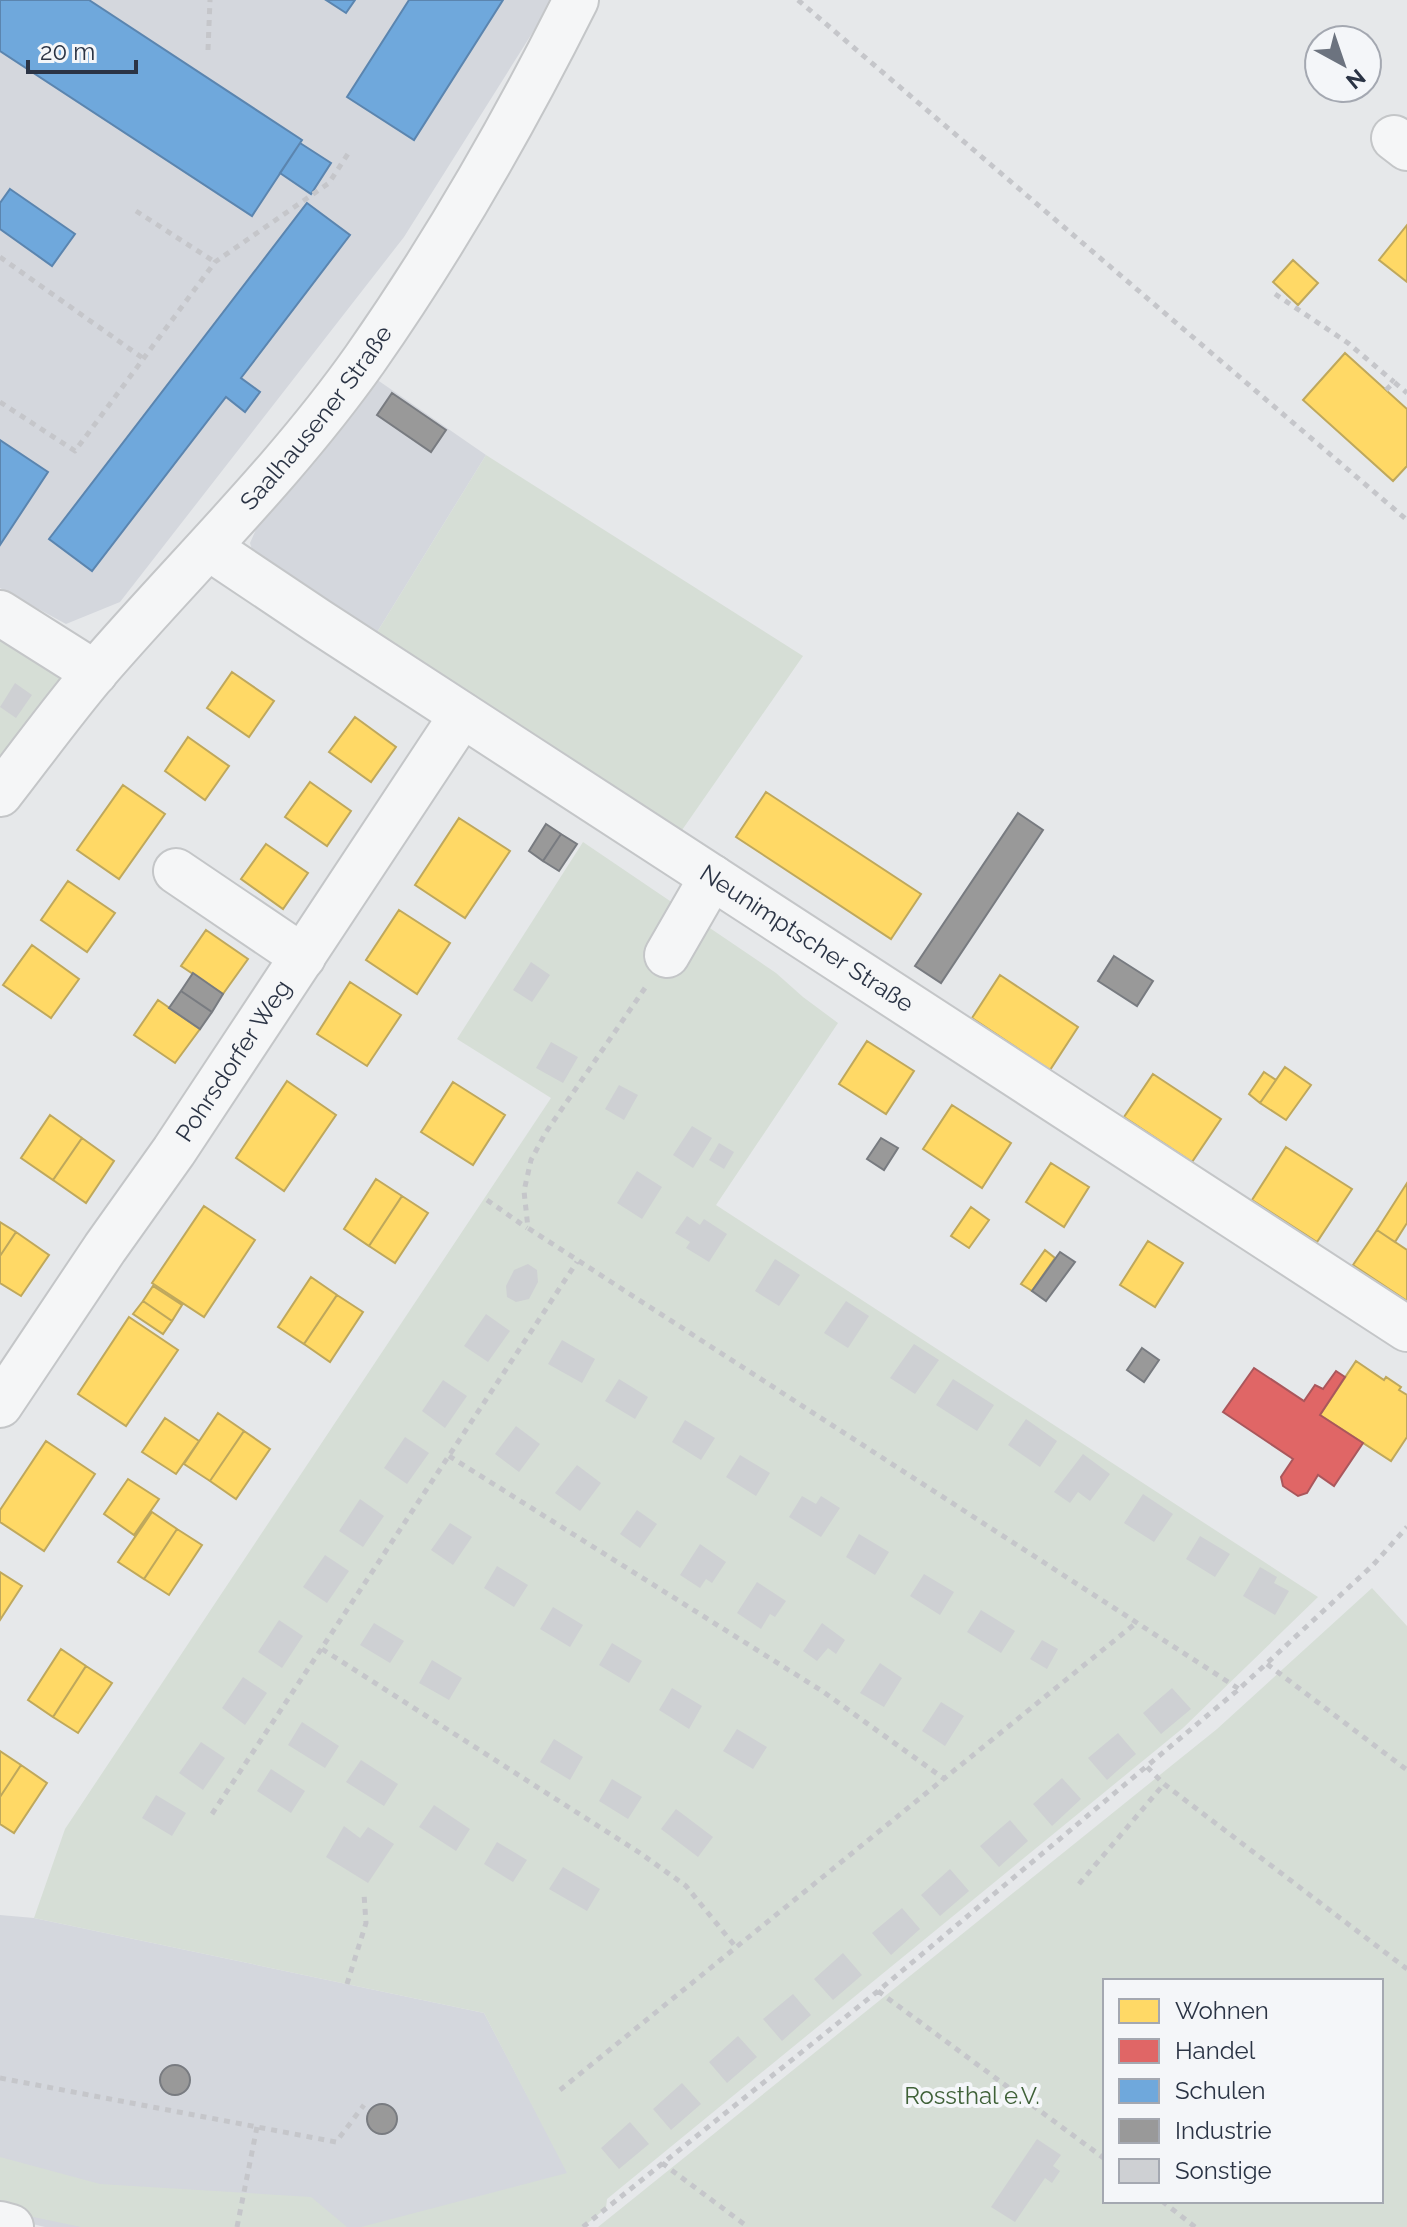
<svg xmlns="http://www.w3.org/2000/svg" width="1407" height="2227" font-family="Raleway,sans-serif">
  <rect width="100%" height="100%" fill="#e6e8ea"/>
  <path fill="#d4d7dd" d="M0 0H553L404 237 120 602 66 624 0 588Z
    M376 379 486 455 376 634 256 563 250 543 262 516Z
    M0 1915 34 1918 484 2013 568 2173 570 2227H45L0 2216Z"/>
  <path fill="#d6ded6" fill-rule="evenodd" d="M486 455 803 656 680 833 376 634Z
    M0 613 95 673 0 794Z
    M583 842 776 973 803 997 838 1023 716 1205 1318 1597 1183 1728 607 2199 606 2208 583 2227H361L567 2173 484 2013 34 1918 65 1829 551 1098 457 1039Z
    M1372 1588 1407 1626V2227H598L1217 1729ZM1105 1981H1381V2201H1105Z
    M0 2157 100 2184 311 2197 347 2227H81L0 2210Z"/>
  <path fill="#ffd966" stroke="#bfa85c" stroke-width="2" d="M1407 225V282L1379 260Z
    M1293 260 1318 283 1298 305 1273 282Z
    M1345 353 1407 409V466L1393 481 1303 400Z
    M232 672 274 701 249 737 207 708Z
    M355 717 396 747 371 782 329 752Z
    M188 737 229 766 205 800 165 771Z
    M310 782 351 811 327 846 285 817Z
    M123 785 165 814 119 879 77 850Z
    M766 792 921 894 891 939 736 837Z
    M459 818 510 851 465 918 415 885Z
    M266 844 308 873 283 909 241 879Z
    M68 881 115 913 87 952 41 920Z
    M399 910 450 943 417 994 366 960Z
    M206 930 248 959 223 994 181 966Z
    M32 945 79 979 51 1018 3 985Z
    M1000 975 1078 1027 1050 1070 972 1018Z
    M350 982 401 1015 367 1066 317 1034Z
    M158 1000 200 1029 175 1063 134 1035Z
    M867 1041 914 1071 886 1114 839 1084Z
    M1285 1067 1311 1085 1286 1120 1260 1103Z
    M1264 1072 1276 1080 1260 1103 1249 1094Z
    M1153 1074 1221 1119 1192 1162 1124 1117Z
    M287 1081 336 1115 284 1191 236 1158Z
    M453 1082 505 1115 473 1165 421 1132Z
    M952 1105 1011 1143 982 1188 923 1149Z
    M50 1115 82 1138 53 1180 21 1158Z
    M82 1138 114 1161 86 1203 53 1180Z
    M1286 1147 1352 1189 1317 1242 1252 1200Z
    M1051 1163 1089 1187 1064 1227 1026 1202Z
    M376 1179 402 1196 369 1246 344 1229Z
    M1407 1183V1223L1395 1242 1377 1230Z
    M402 1196 428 1213 395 1263 369 1246Z
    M204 1206 255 1240 204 1317 152 1283Z
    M971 1207 989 1220 969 1248 951 1236Z
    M0 1222 16 1232 0 1256Z
    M1377 1230 1407 1250V1301L1353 1265Z
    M16 1232 49 1255 21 1296 0 1283V1256Z
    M1148 1241 1183 1263 1155 1307 1120 1285Z
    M1045 1250 1055 1258 1032 1291 1021 1284Z
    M311 1277 337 1295 304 1344 278 1327Z
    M153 1286 182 1305 172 1321 143 1301Z
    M337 1295 363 1312 330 1362 304 1344Z
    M143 1301 172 1321 163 1334 133 1314Z
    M129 1317 178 1350 126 1426 78 1394Z
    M1356 1361 1384 1380 1386 1377 1401 1387 1399 1390 1407 1395V1437L1391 1461 1320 1415Z
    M218 1413 244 1431 210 1481 184 1464Z
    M165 1418 199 1441 176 1474 142 1452Z
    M244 1431 270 1449 236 1499 210 1481Z
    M46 1441 95 1474 44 1551 0 1522V1510Z
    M128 1479 159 1499 134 1535 104 1514Z
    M152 1512 177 1529 144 1579 118 1562Z
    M177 1529 202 1545 169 1595 144 1579Z
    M0 1572 22 1586 0 1620Z
    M61 1649 86 1666 53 1717 28 1700Z
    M86 1666 112 1683 78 1733 53 1717Z
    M0 1751 21 1765 0 1797Z
    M21 1765 47 1783 14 1833 0 1824V1797Z"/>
  <path fill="#e06666" stroke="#aa575c" stroke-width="2" d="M1254 1368 1304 1401 1315 1385 1323 1389 1336 1371 1345 1377 1320 1415 1363 1443 1334 1486 1318 1475 1307 1493 1298 1496 1283 1486 1281 1477 1293 1459 1223 1412Z"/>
  <path fill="#6fa8dc" stroke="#5b85af" stroke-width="2" d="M0 0H89L302 140 252 216 0 51Z
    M326 0H355L346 13Z
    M409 0H503L414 140 347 97Z
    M300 143 331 163 311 194 280 173Z
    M10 189 75 234 52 266 0 229V203Z
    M307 203 350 235 241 378 260 392 245 412 226 397 92 571 49 539Z
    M0 440 48 472 0 545Z"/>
  <path fill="#999" stroke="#787b80" stroke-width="2" d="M392 393 446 430 431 452 377 415Z
    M1018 813 1043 830 941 983 915 966Z
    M546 824 561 834 543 861 529 851Z
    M561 834 577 844 559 871 543 861Z
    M1114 956 1153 981 1137 1006 1098 981Z
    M193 973 223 994 212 1012 181 991Z
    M181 991 212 1012 200 1029 169 1008Z
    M881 1138 898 1148 884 1170 867 1159Z
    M1060 1252 1075 1262 1046 1301 1032 1291Z
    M1142 1348 1159 1360 1144 1382 1127 1370Z
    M160 2080a15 15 0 1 1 30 0a15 15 0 1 1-30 0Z
    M367 2119a15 15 0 1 1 30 0a15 15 0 1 1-30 0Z"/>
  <path fill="#ced0d3" d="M15 683 32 695 16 718 0 707Z
    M531 962 550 975 532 1002 513 990Z
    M551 1042 578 1057 563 1083 536 1068Z
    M619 1085 638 1095 624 1120 605 1109Z
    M692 1126 712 1138 693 1168 673 1155Z
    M719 1143 734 1152 724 1169 709 1160Z
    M637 1171 662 1187 642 1219 617 1203Z
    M687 1216 700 1225 704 1219 727 1234 709 1262 686 1248 690 1242 675 1233Z
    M775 1259 800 1275 779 1306 755 1291Z
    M528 1264 537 1270 538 1282 529 1299 516 1302 507 1297 506 1286 514 1270Z
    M846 1301 869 1316 848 1348 824 1333Z
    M486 1314 510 1331 488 1362 464 1346Z
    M562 1340 595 1359 582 1383 548 1364Z
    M914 1344 939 1360 915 1394 890 1378Z
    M619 1379 648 1397 635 1419 605 1401Z
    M953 1379 994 1405 977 1431 936 1405Z
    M443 1380 467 1396 445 1428 422 1411Z
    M1026 1419 1057 1441 1040 1467 1008 1445Z
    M685 1420 715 1438 701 1460 672 1442Z
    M516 1426 540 1444 519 1472 495 1454Z
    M405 1437 429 1453 407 1484 384 1468Z
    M1083 1454 1110 1474 1090 1501 1078 1492 1070 1503 1054 1492Z
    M740 1455 770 1473 756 1496 726 1477Z
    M577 1465 601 1483 580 1511 555 1493Z
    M1143 1494 1173 1514 1154 1542 1124 1523Z
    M802 1496 816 1504 821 1496 840 1508 821 1537 789 1517Z
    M360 1499 384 1516 363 1547 339 1531Z
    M637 1510 657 1524 640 1548 620 1534Z
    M450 1523 472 1537 453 1565 431 1550Z
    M859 1534 889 1552 875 1575 846 1557Z
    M1200 1536 1230 1554 1215 1577 1186 1559Z
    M700 1544 726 1562 712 1583 706 1579 700 1588 680 1575Z
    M325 1555 349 1571 327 1603 303 1587Z
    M497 1566 528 1585 514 1607 484 1588Z
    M1260 1567 1277 1577 1274 1583 1289 1591 1275 1615 1243 1596Z
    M924 1574 954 1592 940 1615 910 1596Z
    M757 1582 786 1601 775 1617 770 1614 761 1629 737 1613Z
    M553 1607 583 1625 570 1647 540 1629Z
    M981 1610 1015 1631 1001 1653 967 1632Z
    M279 1620 303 1636 282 1668 258 1652Z
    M374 1623 404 1641 390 1663 360 1645Z
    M822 1623 845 1640 836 1654 828 1648 817 1661 803 1651Z
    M1042 1640 1058 1649 1047 1669 1030 1659Z
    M612 1643 642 1661 629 1683 599 1665Z
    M432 1660 462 1678 449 1700 419 1683Z
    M880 1663 902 1678 884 1707 860 1693Z
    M243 1677 267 1693 245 1725 222 1708Z
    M672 1688 702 1706 689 1729 659 1710Z
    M1172 1688 1191 1709 1161 1734 1143 1713Z
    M941 1702 964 1716 945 1746 922 1731Z
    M302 1722 339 1746 325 1768 288 1745Z
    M737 1729 767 1747 753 1769 723 1751Z
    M1118 1733 1136 1754 1107 1780 1088 1758Z
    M554 1739 583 1757 570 1780 540 1762Z
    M201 1742 225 1758 203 1790 179 1773Z
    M361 1760 398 1784 384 1806 346 1782Z
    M271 1769 305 1791 291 1813 257 1791Z
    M1062 1778 1081 1799 1052 1826 1033 1804Z
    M612 1779 642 1797 628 1819 599 1801Z
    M156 1795 186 1813 172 1836 142 1818Z
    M434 1805 470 1829 456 1851 419 1827Z
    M676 1809 713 1837 698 1857 661 1829Z
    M1010 1820 1028 1841 999 1867 980 1846Z
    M344 1826 360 1838 368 1827 394 1844 368 1883 326 1857Z
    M497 1842 527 1860 513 1882 484 1864Z
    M563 1867 600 1889 587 1911 549 1889Z
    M950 1869 969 1891 940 1916 921 1895Z
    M902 1908 920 1929 891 1955 872 1933Z
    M843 1953 862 1975 833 2000 814 1979Z
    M793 1994 811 2015 782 2041 763 2019Z
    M738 2036 757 2057 727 2083 709 2062Z
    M682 2083 701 2104 671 2130 653 2109Z
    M630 2122 649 2144 619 2169 601 2148Z
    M1037 2139 1061 2155 1053 2166 1060 2171 1052 2183 1045 2178 1015 2222 991 2207Z"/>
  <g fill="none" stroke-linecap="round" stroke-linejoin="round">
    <defs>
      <g id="minor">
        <path d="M1394 138 1407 148"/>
        <path id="s1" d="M209 548 318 621 1407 1329"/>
        <path d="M0 613 95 673"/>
        <path id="s2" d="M0 794C32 753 63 710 97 670 186 567 286 471 365 359 444 246 514 124 576 0"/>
        <path d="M176 871 303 957"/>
        <path d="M667 955 712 877"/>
        <path id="s3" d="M0 1405 105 1248 174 1151 462 715"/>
        <path d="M0 2224 11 2227"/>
      </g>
    </defs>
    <use href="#minor" stroke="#c4c6c8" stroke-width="48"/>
    <path stroke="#c5c6ca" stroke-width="5" stroke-dasharray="6 6" stroke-linecap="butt" d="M798 0 1407 520
      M208 50 210 0
      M136 211 215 262
      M0 257 144 359
      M1275 294 1348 343 1394 382
      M1386 390 1394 382 1407 393
      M0 402 75 451 215 262 329 183 351 149
      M645 988 546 1132 531 1160 524 1191 528 1228 1239 1689
      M487 1200 527 1228
      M449 1456 822 1691 943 1778
      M322 1649 640 1853 686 1886 735 1946
      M1267 1664 1407 1770
      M1147 1767 1164 1784 1407 1969
      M212 1814 577 1262
      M1079 1884 1164 1784
      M347 1984 366 1923 364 1894
      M878 1991 1105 2159
      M0 2078 336 2142 364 2105
      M560 2090 1136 1623
      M662 2163 748 2227
      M1162 2201 1195 2227
      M237 2227 257 2127
      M583 2227 878 1991 1239 1689 1373 1565 1407 1527"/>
    <use href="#minor" stroke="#f5f6f7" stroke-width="44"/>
  </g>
  <g text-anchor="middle" stroke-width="8" stroke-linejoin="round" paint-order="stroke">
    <g font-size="24" fill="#2b3445" stroke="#f4f6f9">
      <text dy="8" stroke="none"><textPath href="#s2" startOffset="492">Saalhausener Straße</textPath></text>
      <text dy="8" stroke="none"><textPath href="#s1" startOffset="714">Neunimptscher Straße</textPath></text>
      <text dy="8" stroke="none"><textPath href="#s3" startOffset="416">Pohrsdorfer Weg</textPath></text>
    </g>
    <g font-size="24" fill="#3f6138" stroke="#f4f6f9">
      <text x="972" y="2104">Rossthal e.V.</text>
    </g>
  </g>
  <rect x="1103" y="1979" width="280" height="224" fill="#f4f6f9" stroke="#a4a8b1" stroke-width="2"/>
  <rect x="1119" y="1999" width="40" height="24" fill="#ffd966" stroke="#a4a8b1" stroke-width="2"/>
  <text x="1175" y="2019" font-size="24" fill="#2b3445">Wohnen</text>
  <rect x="1119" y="2039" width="40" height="24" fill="#e06666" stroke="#a4a8b1" stroke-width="2"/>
  <text x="1175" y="2059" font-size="24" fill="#2b3445">Handel</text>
  <rect x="1119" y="2079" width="40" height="24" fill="#6fa8dc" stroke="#a4a8b1" stroke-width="2"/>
  <text x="1175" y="2099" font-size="24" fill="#2b3445">Schulen</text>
  <rect x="1119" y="2119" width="40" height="24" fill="#999999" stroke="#a4a8b1" stroke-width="2"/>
  <text x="1175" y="2139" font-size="24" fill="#2b3445">Industrie</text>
  <rect x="1119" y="2159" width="40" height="24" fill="#ced0d3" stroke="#a4a8b1" stroke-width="2"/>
  <text x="1175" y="2179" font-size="24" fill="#2b3445">Sonstige</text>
  <g transform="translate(1343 64) rotate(140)"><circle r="38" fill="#f4f6f9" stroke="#a4a8b1" stroke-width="2"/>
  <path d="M0-6L14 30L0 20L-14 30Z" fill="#6c737f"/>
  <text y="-12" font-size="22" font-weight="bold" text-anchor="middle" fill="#2b3445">N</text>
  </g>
  <path d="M28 60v12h108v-12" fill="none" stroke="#2b3445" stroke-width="4"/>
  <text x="40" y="60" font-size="24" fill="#2b3445" stroke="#f4f6f9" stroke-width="6" paint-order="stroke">20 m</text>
</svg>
